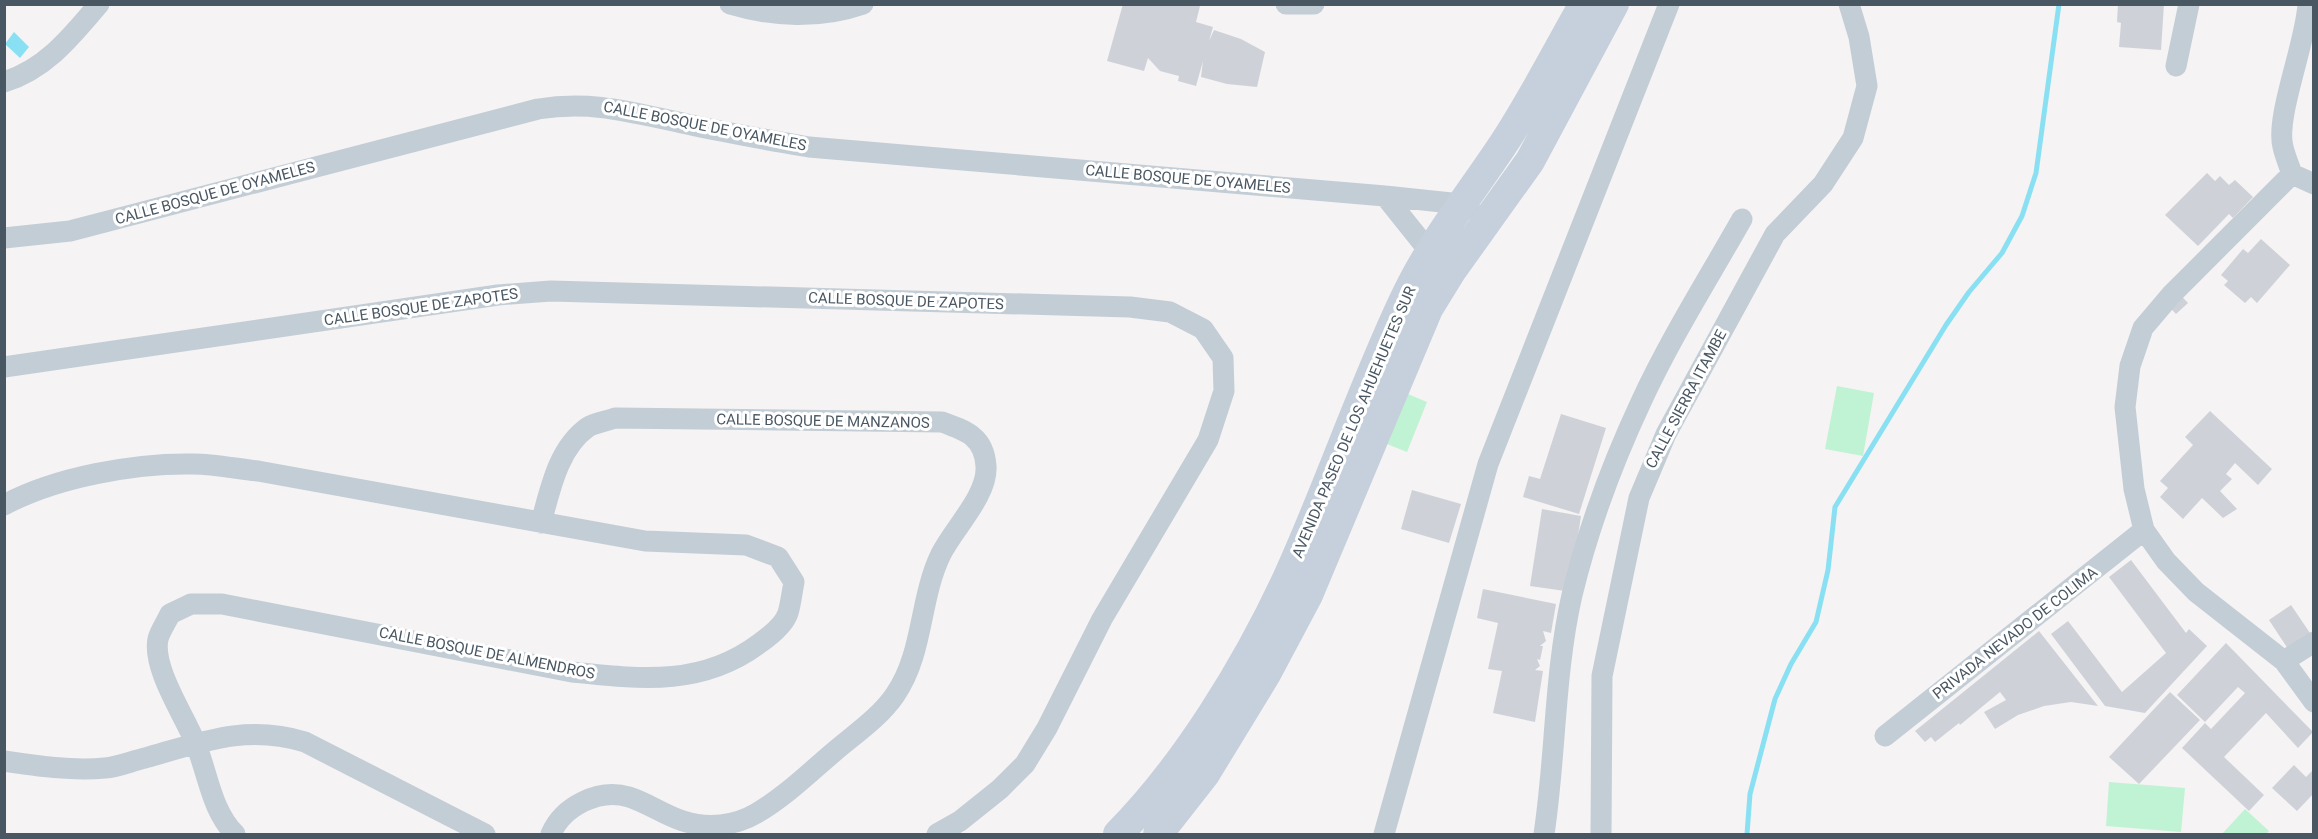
<svg xmlns="http://www.w3.org/2000/svg" width="2318" height="839" font-family="Roboto,sans-serif">
  <rect width="100%" height="100%" fill="#f5f3f3"/>
  <path fill="#c0f3d3" d="M1837 386 1874 393 1863 456 1825 449Z
    M1403 392 1427 402 1407 452 1382 442Z
    M2109 782 2185 788 2181 832 2106 826Z
    M2245 809 2269 831 2266 834H2222Z"/>
  <path fill="#8ae0f3" d="M14 32 29 47 20 58 5 44Z"/>
  <g fill="none" stroke-linecap="round" stroke-linejoin="round">
    <path stroke="#8ae0f3" stroke-width="5" d="M1747 834 1750 794 1775 699 1791 664 1816 622 1828 570 1835 507 1946 325 1969 292 2002 253 2022 216 2036 173 2059 4"/>
  </g>
  <path fill="#ced2d8" d="M1123 4 1200 6 1196 22 1213 27 1209 41 1214 30 1241 39 1265 52 1257 87 1227 84 1201 77 1203 61 1196 86 1178 81 1179 76 1160 71 1148 58 1144 71 1107 61Z
    M2118 4H2164L2161 50 2119 47 2121 23 2117 22Z
    M2207 173 2215 181 2220 176 2229 185 2235 180 2253 197 2233 218 2229 214 2198 246 2165 215Z
    M2261 239 2290 265 2257 303 2251 297 2245 303 2224 285 2228 281 2221 275 2243 249 2248 253Z
    M2170 284 2188 303 2176 314 2158 295Z
    M2210 411 2272 469 2258 485 2235 463 2226 474 2232 479 2220 491 2237 509 2223 518 2202 498 2183 519 2160 497 2168 488 2160 481 2193 445 2185 437Z
    M1561 414 1606 428 1579 514 1523 497 1529 476 1540 479Z
    M1412 490 1461 504 1449 543 1401 529Z
    M1542 509 1581 516 1573 569 1565 591 1530 586Z
    M2131 560 2186 633 2189 629 2207 646 2145 713 2105 706 2051 634 2068 621 2122 692 2166 653 2109 577Z
    M1483 589 1556 604 1551 633 1543 631 1546 641 1540 646H1543L1540 660 1537 659 1540 666 1535 670 1543 671 1535 722 1493 713 1502 671 1488 669 1498 623 1477 618Z
    M2291 605 2310 633 2288 649 2269 620Z
    M2039 631 2098 706 2071 702 2044 706 2018 715 1995 729 1984 712 2006 700 2000 692 1960 725 1959 723 1935 742 1931 737 1925 742 1915 731Z
    M2226 643 2313 732 2298 748 2266 713 2224 757 2264 795 2249 811 2182 748 2205 723 2211 729 2245 693 2238 687 2205 722 2177 695Z
    M2170 692 2200 720 2139 784 2109 757Z
    M2294 765 2306 777 2314 769V793L2297 811 2272 788Z"/>
  <g fill="none" stroke-linecap="round" stroke-linejoin="round">
    <path stroke="#c3cdd5" stroke-width="21" d="M730 4C773 17 820 19 863 4
      M1286 4H1314
      M2176 66 2189 4
      M4 82C46 69 72 36 99 4
      M2292 174C2289 165 2285 156 2283 147 2275 117 2306 43 2308 4
      M2314 184 2292 174 2171 295 2143 328 2130 366 2125 407 2134 489 2144 530 2166 561 2196 592 2284 661 2314 702
      M1385 196 1429 251 1439 259
      M4 238 70 231 538 109C594 100 633 113 687 124 727 133 768 140 809 147L1385 196 1461 204 1470 209
      M4 367 498 295 551 291 1130 307 1170 312 1203 329 1223 358 1224 391 1208 440 1102 619 1047 728 1025 764 1000 789 960 821 937 834
      M4 505C56 477 135 463 193 464 215 464 237 469 258 471L645 541 746 545 778 557 794 582C792 592 791 603 788 613 784 625 770 636 760 643 702 687 640 679 572 672L222 604H191L170 614C167 621 160 631 158 639 152 668 184 715 195 742 208 773 211 810 235 834
      M541 523C550 490 558 448 588 427 595 423 607 421 615 418L942 422C967 431 984 437 986 466 988 495 954 528 941 554 919 599 924 653 895 695 880 717 855 734 835 751 810 772 786 796 757 813 735 826 708 829 683 821 664 815 648 803 629 797 599 788 563 806 551 834
      M2284 661 2314 642
      M1885 736 2144 530
      M4 761C37 766 72 771 105 768 118 767 132 761 145 758 202 742 246 724 305 742L485 834
      M1384 834 1488 464 1669 4
      M1544 834C1556 755 1554 674 1572 595 1588 529 1612 464 1641 402 1670 339 1708 279 1742 219
      M1601 834 1602 676 1639 498 1666 434 1775 234 1823 184 1853 138 1867 86 1859 37 1849 4"/>
    <path stroke="#c5d0dc" stroke-width="30" d="M1118 834C1186 765 1246 667 1287 579 1329 487 1361 391 1404 300 1430 244 1468 197 1502 146 1532 101 1557 51 1584 4
      M1158 834 1205 774 1266 674 1308 595 1428 309 1452 270 1530 161 1614 4"/>
  </g>
  <g text-anchor="middle" stroke-width="6" stroke-linejoin="round" paint-order="stroke">
    <g font-size="15" fill="#495762" stroke="#fff">
      <text transform="translate(705 126) rotate(11)" y="5">CALLE BOSQUE DE OYAMELES</text>
      <text transform="translate(1188 179) rotate(5)" y="5">CALLE BOSQUE DE OYAMELES</text>
      <text transform="translate(215 193) rotate(-15)" y="5">CALLE BOSQUE DE OYAMELES</text>
      <text transform="translate(906 301) rotate(2)" y="5">CALLE BOSQUE DE ZAPOTES</text>
      <text transform="translate(421 307) rotate(-8)" y="5">CALLE BOSQUE DE ZAPOTES</text>
      <text transform="translate(1686 399) rotate(-62)" y="5">CALLE SIERRA ITAMBE</text>
      <text transform="translate(823 421) rotate(1)" y="5">CALLE BOSQUE DE MANZANOS</text>
      <text transform="translate(1354 422) rotate(-67)" y="5">AVENIDA PASEO DE LOS AHUEHUETES SUR</text>
      <text transform="translate(2015 633) rotate(-38)" y="5">PRIVADA NEVADO DE COLIMA</text>
      <text transform="translate(487 653) rotate(11)" y="5">CALLE BOSQUE DE ALMENDROS</text>
    </g>
  </g>
  <rect width="2318" height="839" fill="none" stroke="#495762" stroke-width="12"/>
</svg>
